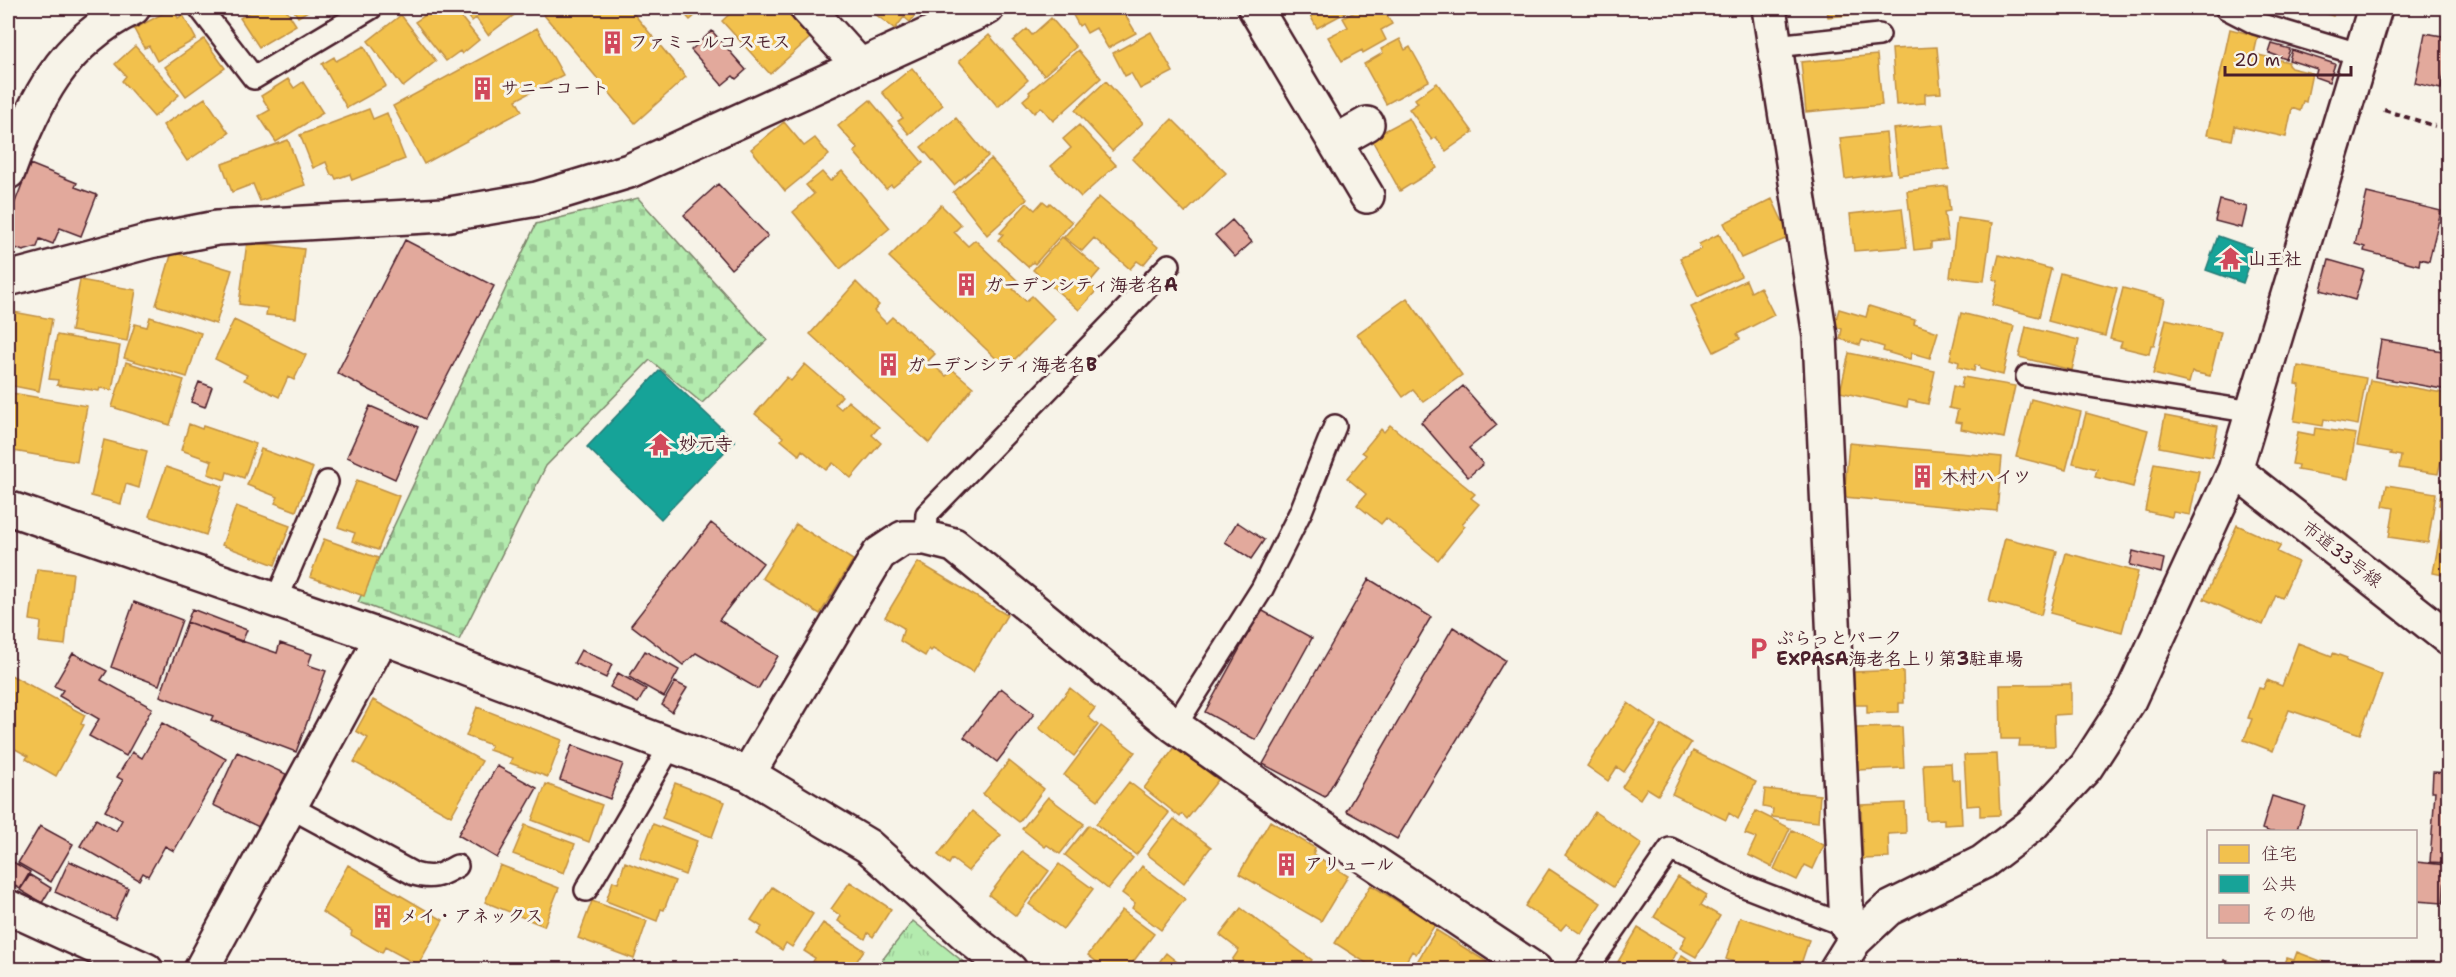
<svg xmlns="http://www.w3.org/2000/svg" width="2456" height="977" font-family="'Shantell Sans','Klee One',sans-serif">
  <defs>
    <pattern id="grass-tufts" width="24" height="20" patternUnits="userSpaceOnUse" patternTransform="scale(1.5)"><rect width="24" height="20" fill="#b3ebae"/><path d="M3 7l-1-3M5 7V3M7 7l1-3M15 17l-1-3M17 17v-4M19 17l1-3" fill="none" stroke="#9bc996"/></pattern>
    <pattern id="cemetery-stones" width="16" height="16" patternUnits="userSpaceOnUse" patternTransform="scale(1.5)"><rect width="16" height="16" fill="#b3ebae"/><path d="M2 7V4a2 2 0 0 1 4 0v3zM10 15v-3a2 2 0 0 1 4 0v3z" fill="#9bc996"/></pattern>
  </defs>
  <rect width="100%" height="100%" fill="#f7f3e8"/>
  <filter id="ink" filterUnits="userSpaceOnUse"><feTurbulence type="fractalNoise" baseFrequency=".0167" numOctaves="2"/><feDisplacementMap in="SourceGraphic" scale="12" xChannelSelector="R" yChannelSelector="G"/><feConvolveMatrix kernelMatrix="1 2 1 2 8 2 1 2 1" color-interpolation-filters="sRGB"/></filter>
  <g filter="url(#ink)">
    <path fill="url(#grass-tufts)" stroke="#7e856c" stroke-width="1.5" d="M913 921 972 969H875Z"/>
    <path fill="url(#cemetery-stones)" stroke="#7e856c" stroke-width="1.5" d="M638 198 767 340 702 403 650 360 546 466 459 640 358 602 536 224Z"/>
    <path fill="#f2c14e" stroke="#c09044" stroke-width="1.5" d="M173 8 178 18 183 15 196 39 157 61 149 46 144 48 134 29Z
      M257 8H285L296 25 259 47 240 18Z
      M292 8H313L298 17Z
      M418 8H454L479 40 462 54 460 51 446 61 415 22 424 16Z
      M462 8H515L518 12 488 35 476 18 472 21Z
      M538 8H629L686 77 635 123Z
      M679 8H704L690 20Z
      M736 8H784L811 37 770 74 722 21Z
      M867 8H921L910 22 904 17 895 29Z
      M1069 8H1115L1116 10 1121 8 1136 33 1108 48 1096 28 1087 33 1082 24 1079 26Z
      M1306 8H1354L1317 28Z
      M1362 8H1383L1392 24 1381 30 1386 40 1363 53 1362 50 1342 61 1328 37 1348 27 1343 18Z
      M1827 8H1872L1873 13 1828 17Z
      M2311 8H2335L2333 16Z
      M401 15 436 61 403 87 368 41Z
      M1051 18 1076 47 1044 75 1013 41 1027 29 1032 35Z
      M537 28 563 75 516 100 522 111 424 164 393 106Z
      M2230 29 2258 36 2254 54 2289 62 2288 65 2291 68 2312 73 2306 102 2303 101 2300 111 2292 108 2286 137 2235 126 2232 140 2207 135Z
      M1151 32 1173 72 1140 89 1131 73 1125 76 1113 53Z
      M989 35 1028 80 998 107 959 61Z
      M204 39 225 68 186 96 165 67Z
      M1400 39 1405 50 1410 47 1429 81 1386 104 1364 64 1383 53 1381 49Z
      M135 46 179 95 154 117 122 81 126 76 115 64Z
      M364 46 386 86 347 108 322 64 334 57 336 61Z
      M1937 47 1941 93 1925 94V103L1896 105 1892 49Z
      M1078 50 1101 78 1053 121 1041 107 1034 113 1023 100 1030 94 1029 92Z
      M1877 55 1882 105 1806 112 1801 62Z
      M912 68 943 105 909 134 898 121 903 118 882 92Z
      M288 79 294 88 303 82 323 113 276 142 259 116 270 110 261 96Z
      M1106 81 1143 123 1112 151 1075 110Z
      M1437 83 1473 132 1446 151 1436 137 1432 140 1409 109 1418 103 1415 99Z
      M205 98 229 133 187 161 163 125Z
      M870 100 923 163 893 187 891 185 886 189 854 152 858 149 838 126Z
      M369 109 373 119 387 113 405 159 352 180 350 174 336 179 334 175H331L326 162 313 168 300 135Z
      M956 118 988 156 954 185 921 147Z
      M1409 118 1437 168 1400 191 1371 138Z
      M1172 119 1226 173 1185 213 1132 159Z
      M784 122 804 146 815 138 829 155 785 191 751 149Z
      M1944 124 1949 169 1898 175 1893 129Z
      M1079 125 1116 165 1081 197 1051 166 1071 148 1063 139Z
      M1886 133 1890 173 1845 179 1840 138Z
      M288 140 305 185 260 201 253 184 232 192 222 164Z
      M991 159 1027 199 987 235 953 192Z
      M842 171 890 228 840 269 793 212 814 194 806 185 822 172 830 181Z
      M1947 186 1950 211 1944 212 1948 240 1931 242V248L1914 250 1907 191Z
      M1099 197 1158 247 1143 265 1137 261 1130 269 1094 238 1082 251 1064 237Z
      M1772 199 1790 237 1741 258 1724 223Z
      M1043 201 1048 205 1050 203 1072 222 1035 264 1033 262 1028 267 998 240 1003 234 1000 233 1027 203 1035 210Z
      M941 205 961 225 954 232 968 246 975 240 1018 281 1013 289 1026 301 1032 296 1055 319 1006 368 889 257Z
      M1902 208 1907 247 1854 251 1850 214Z
      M1957 218 1992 223 1984 281 1950 277Z
      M1719 234 1741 276 1698 297 1680 258 1701 249 1699 244Z
      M1062 237 1100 270 1089 283 1097 290 1079 310 1033 270Z
      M247 242 304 249 296 318 266 315 267 308 239 304Z
      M172 252 232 270 216 324 156 305Z
      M1999 255 2051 269 2039 317 1992 305 1998 281 1993 279Z
      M2060 273 2117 288 2105 336 2048 321Z
      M80 280 136 290 127 341 71 331Z
      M1746 280 1751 292 1760 287 1774 315 1737 334 1740 339 1714 352 1691 307Z
      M856 282 879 305 874 311 886 323 892 317 935 354 928 361 946 376 953 370 973 387 929 443 810 334Z
      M2123 288 2165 299 2154 345H2151L2149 354 2120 347 2122 342 2110 339Z
      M1407 298 1462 375 1423 402 1413 390 1403 397 1357 334Z
      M1869 306 1915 320 1914 324 1938 332 1930 358 1912 353 1910 359 1883 351 1884 347 1862 340 1860 345 1840 339 1842 329 1834 326 1839 309 1866 317Z
      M8 311 52 319 39 391 8 385Z
      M1961 313 2014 326 2003 375 1980 369V366L1975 365 1974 371 1958 367 1959 362 1950 359Z
      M150 317 201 333 187 377 124 358 135 324 147 327Z
      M2166 319 2221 332 2210 376 2192 372 2189 383 2153 374Z
      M234 320 306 355 294 380 288 377 279 397 244 380 247 375 215 359Z
      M2026 327 2079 340 2072 370 2019 357Z
      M57 335 120 346 112 390 100 388 99 391 57 385 58 380 49 379Z
      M1849 353 1935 371 1928 404 1908 400 1907 407 1840 392Z
      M126 362 184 380 170 425 112 407Z
      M805 364 842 396 835 404 841 409 848 401 879 427 872 435 881 443 851 478 833 463 826 470 802 450 799 455 781 440 783 437 755 414 787 377 791 381Z
      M2298 366 2366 378 2358 425 2324 419 2323 426 2294 421 2300 385 2295 384Z
      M1963 377 2015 386 2004 438 1961 429 1962 423 1955 422 1958 410 1949 408 1953 386 1961 388Z
      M2370 380 2448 394V432L2443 462 2441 460 2438 474 2399 468 2401 456 2390 454 2391 452 2357 446Z
      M12 393 87 406 77 462 8 450V422Z
      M2031 399 2081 412 2066 470 2016 457Z
      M2086 413 2148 430 2133 487 2095 477 2097 469 2073 463Z
      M2165 416 2218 426 2212 457 2159 447Z
      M189 424 202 429 203 426 256 444 244 478 227 472 225 480 208 474 212 461 181 450Z
      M1390 425 1475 494 1471 498 1479 504 1462 524 1465 526 1438 560 1386 518 1381 524 1357 505 1366 494 1347 478 1366 455 1362 452 1381 429 1384 432Z
      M2315 428 2356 434 2348 479 2297 470 2298 465 2292 464 2298 432 2314 435Z
      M104 440 147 451 139 488 126 484 121 504 91 496Z
      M1849 443 2002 457 1997 511 1844 497Z
      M261 449 313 468 296 511 275 503 278 497 247 485Z
      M2154 463 2199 471 2190 515 2173 512 2172 517 2145 511Z
      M166 467 222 486 206 535 149 516Z
      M2445 471H2448V507L2439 505Z
      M357 480 399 496 378 550 352 541 355 533 338 527Z
      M2387 485 2436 493 2428 543 2389 537 2394 508 2383 506Z
      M236 506 290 526 275 565 222 545Z
      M796 524 853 560 820 614 762 578Z
      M2237 525 2281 545 2277 552 2298 562 2282 598 2276 595 2263 625 2204 599Z
      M2441 530 2448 531V576L2433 573Z
      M2005 538 2057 551 2041 615 1989 601Z
      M324 539 378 558 364 596 310 577Z
      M2066 553 2138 572 2122 632 2050 613Z
      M918 562 1007 615 973 672 933 649 931 651 929 649 925 656 900 641 904 628 885 617Z
      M37 569 73 573 65 645 39 642 41 622 30 620Z
      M2298 643 2332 656 2333 653 2347 658 2346 661 2382 675 2360 734 2289 710 2273 751 2244 740 2252 719 2248 718 2259 688 2263 689 2267 680 2282 686Z
      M1903 670 1904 703H1899V712L1867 713V705H1855L1854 672Z
      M9 674 85 715 81 724 84 725 56 776 26 759 28 756 8 745Z
      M2071 684V714L2054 715 2055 746H2019L2020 739H2001L2000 685Z
      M1070 688 1095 708 1088 717 1098 725 1074 756 1039 728Z
      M373 700 482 761 451 816 354 762 368 738 356 731Z
      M1628 703 1657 723 1624 772 1617 767 1608 781 1587 766Z
      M477 707 562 740 548 777 510 763 512 758 489 750 491 745 466 736Z
      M1662 725 1691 743 1658 795 1647 788 1640 799 1622 787Z
      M1101 726 1135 752 1098 800 1064 775Z
      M1902 727 1904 768 1857 770 1855 728Z
      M1176 746 1218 780 1187 819 1182 814 1180 817 1144 788Z
      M1693 751 1756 782 1738 819 1729 813 1726 820 1672 794Z
      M1997 754 2000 815 1980 816V805L1967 806 1964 755Z
      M1009 761 1044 789 1019 822 983 794Z
      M1951 763 1952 780H1960L1962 824 1944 825V819L1926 820 1923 764Z
      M1129 782 1169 813 1136 855 1096 824Z
      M675 783 725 802 712 837 662 818Z
      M546 784 602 805 589 842 532 820Z
      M1765 789 1820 795 1818 822 1772 817 1773 809 1763 807Z
      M1048 797 1084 824 1060 854 1047 845 1045 847 1022 829Z
      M1905 803 1906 833 1888 834 1889 858 1863 859 1861 805Z
      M972 811 1001 835 968 871 952 859 949 864 938 855Z
      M1756 811 1790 828 1772 867 1748 855 1756 838 1745 834Z
      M1595 812 1642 844 1613 887 1565 855Z
      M1174 819 1211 847 1184 883 1147 854Z
      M1270 821 1315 848 1313 854 1348 876 1321 921 1239 874Z
      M653 824 697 841 685 875 640 858Z
      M525 825 575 844 564 873 513 854Z
      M1089 825 1133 858 1108 889 1065 855Z
      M1792 830 1824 845 1813 869 1805 865 1797 880 1774 869Z
      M1022 851 1049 871 1016 916 989 895Z
      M625 862 675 881 664 910 661 909 657 921 606 901 613 881 618 883Z
      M1059 864 1093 889 1063 929 1029 904Z
      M348 865 443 920 418 965 385 947 382 953 351 935 352 931 322 912Z
      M500 865 559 888 544 926 485 902Z
      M1142 866 1185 899 1161 930 1132 908 1135 903 1122 893Z
      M1549 869 1601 903 1581 934 1566 924 1561 930 1525 906Z
      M1678 877 1707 895 1701 905 1720 916 1696 957 1680 948 1686 936 1654 917Z
      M850 882 891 909 873 937 868 933 865 939 838 921 841 916 831 909Z
      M1371 885 1435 925 1416 954 1412 951 1401 970H1377L1335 943Z
      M772 887 813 914 792 947 786 943 782 950 757 934 762 927 751 920Z
      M592 901 647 921 634 959 578 938Z
      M1241 908 1312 960 1305 970H1244L1232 960 1239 950 1220 935Z
      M1122 910 1154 934 1127 970H1107L1088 955Z
      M1740 917 1809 940 1799 970H1755L1726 959Z
      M823 923 864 950 851 970H817L811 965 815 958 804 951Z
      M1638 928 1677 952 1667 970H1613Z
      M1436 930 1487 962 1482 970H1412Z
      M2297 952 2344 970H2283L2287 958 2294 960Z
      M1166 953 1187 970H1153Z
      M1682 955 1705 970H1673Z"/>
    <path fill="#17a398" stroke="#267b77" stroke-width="1.5" d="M2218 236 2255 249 2243 283 2206 270Z
      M660 370 735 441 661 519 587 447Z"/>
    <path fill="#e2a99c" stroke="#4a1f2b" stroke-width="1.5" d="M712 31 746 70 736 79 733 76 722 85 691 50Z
      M2425 33 2448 37V54L2441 89 2415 83Z
      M2272 44 2290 49 2286 59 2269 53Z
      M2292 50 2335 64 2329 82 2315 77 2317 69 2289 60Z
      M30 164 77 183 75 187 97 195 81 236 60 228 53 244 40 239 37 247 23 251 8 245V220Z
      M718 184 768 236 731 269 684 215Z
      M2367 193 2441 211 2429 261 2420 259 2419 265 2364 251 2365 247 2355 244Z
      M2220 200 2247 207 2242 228 2215 221Z
      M1232 220 1252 242 1235 257 1215 235Z
      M405 240 494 286 425 419 337 373Z
      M2329 260 2364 270 2355 300 2321 290Z
      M2381 340 2448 352V390L2375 377Z
      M199 382 212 387 205 407 191 402Z
      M1463 386 1497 425 1469 448 1483 464 1468 477 1421 422Z
      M370 406 418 427 395 479 347 457Z
      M1237 522 1264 540 1251 559 1225 542Z
      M711 523 763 563 719 620 778 656 758 689 696 653 683 665 631 625Z
      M2133 551 2164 559 2161 573 2130 565Z
      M1369 579 1431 617 1325 797 1263 764Z
      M134 602 182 620 159 685 111 667Z
      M192 609 247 630 242 642 187 622Z
      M1261 610 1312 638 1256 740 1205 712Z
      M187 622 277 653 280 643 312 654 308 665 326 671 296 752 211 720 213 716 160 696Z
      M1453 627 1505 660 1397 839 1346 811Z
      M581 650 612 664 606 678 574 663Z
      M645 651 679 670 664 697 629 677Z
      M73 653 107 671 101 680 152 708 126 756 89 736 99 719 59 696 63 690 54 686Z
      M618 673 646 689 638 703 610 687Z
      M675 682 687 688 672 712 662 705Z
      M1001 688 1034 714 997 762 964 737Z
      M162 723 226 759 174 851 165 846 148 876 143 873 139 880 80 846 96 819 116 831 122 820 105 811 123 780 117 777 132 752 142 758Z
      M572 745 623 764 610 799 560 780Z
      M237 752 286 774 261 828 213 805Z
      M497 766 537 788 497 858 458 835Z
      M2433 772 2448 773V863L2430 862 2435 791H2432Z
      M2272 796 2305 806 2296 832H2270L2262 829Z
      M40 826 73 844 51 882 18 863Z
      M8 859 30 872 20 889 8 882Z
      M69 861 128 888 115 919 55 892Z
      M2416 862 2446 865 2443 903 2416 901Z
      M30 875 51 888 42 903 20 890Z
      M2224 960 2254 970H2221Z"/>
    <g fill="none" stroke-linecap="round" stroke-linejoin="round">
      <defs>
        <path id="lane" d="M200 8 254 78 371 8
          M2226 8 2255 23 2362 55
          M1775 46 1879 35
          M2027 376 2253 412
          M926 538 927 514 1169 265
          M276 601 327 482
          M1175 726 1262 589 1301 511 1335 426
          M290 807 414 874C434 880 440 875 457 866
          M586 890 671 745
          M1586 970 1670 849 1744 886 1847 926 1851 936"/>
        <path id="street" d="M807 8 860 66
          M1255 8 1367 196
          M1769 8 1820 336 1847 926
          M1335 142 1367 124
          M8 172C34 101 62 42 133 8
          M8 279 150 241 217 228 444 215 537 199 629 171 987 8
          M2235 470 2448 638
          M8 508 382 637 748 774 868 846 971 939 1010 970
          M748 774 879 554 903 538H926L954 545 1175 726 1277 798 1535 970
          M8 907 146 970
          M201 970 382 637
          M1836 970 1854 941 1888 909 1983 862 2033 824 2086 767 2128 702 2235 470 2375 8"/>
      </defs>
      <use href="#lane" stroke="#4a1f2b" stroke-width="26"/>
      <use href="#street" stroke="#4a1f2b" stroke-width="38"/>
      <path stroke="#4a1f2b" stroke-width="4" stroke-dasharray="6 4.5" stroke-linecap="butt" d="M2384 110 2435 126"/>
      <use href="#lane" stroke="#f7f3e8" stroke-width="21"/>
      <use href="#street" stroke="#f7f3e8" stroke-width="33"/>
    </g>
  </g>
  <defs>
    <symbol id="building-bare" viewBox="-9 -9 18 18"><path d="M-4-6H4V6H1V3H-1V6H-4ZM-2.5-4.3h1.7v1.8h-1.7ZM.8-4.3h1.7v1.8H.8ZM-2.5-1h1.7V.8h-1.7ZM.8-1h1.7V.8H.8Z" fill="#d1495b" stroke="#f7f3e8" stroke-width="2.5" paint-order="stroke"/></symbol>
    <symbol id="temple-bare" viewBox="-9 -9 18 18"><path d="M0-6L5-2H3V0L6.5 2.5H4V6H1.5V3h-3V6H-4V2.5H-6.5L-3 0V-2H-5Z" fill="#d1495b" stroke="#f7f3e8" stroke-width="2.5" paint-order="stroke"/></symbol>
    <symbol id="parking-bare" viewBox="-9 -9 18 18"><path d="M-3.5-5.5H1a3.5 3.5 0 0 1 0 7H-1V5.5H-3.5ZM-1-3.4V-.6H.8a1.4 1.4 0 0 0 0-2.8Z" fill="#d1495b" stroke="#f7f3e8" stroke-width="2.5" paint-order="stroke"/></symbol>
  </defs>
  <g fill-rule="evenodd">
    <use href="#building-bare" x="596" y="26" width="33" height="33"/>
    <use href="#building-bare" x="466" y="72" width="33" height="33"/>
    <use href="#temple-bare" x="2214" y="242" width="33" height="33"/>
    <use href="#building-bare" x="950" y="268" width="33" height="33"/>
    <use href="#building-bare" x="872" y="348" width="33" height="33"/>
    <use href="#temple-bare" x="644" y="428" width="33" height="33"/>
    <use href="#building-bare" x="1906" y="460" width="33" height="33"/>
    <use href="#parking-bare" x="1742" y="632" width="33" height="33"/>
    <use href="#building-bare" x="1270" y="848" width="33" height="33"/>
    <use href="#building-bare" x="366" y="900" width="33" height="33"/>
  </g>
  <g text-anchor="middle" stroke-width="6" stroke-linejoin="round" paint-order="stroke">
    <g font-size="18" font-weight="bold" fill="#4a1f2b" stroke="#f7f3e8" text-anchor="start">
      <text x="630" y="48">ファミールコスモス</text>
      <text x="501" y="94">サニーコート</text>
      <text x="2248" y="265">山王社</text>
      <text x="985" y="291">ガーデンシティ海老名A</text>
      <text x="907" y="371">ガーデンシティ海老名B</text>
      <text x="679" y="450">妙元寺</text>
      <text x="1941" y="483">木村ハイツ</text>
      <text x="1776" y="644">ぷらっとパーク<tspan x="1776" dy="21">EXPASA海老名上り第3駐車場</tspan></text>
      <text x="1305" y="870">アリュール</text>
      <text x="400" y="922">メイ・アネックス</text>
    </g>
    <g font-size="18" fill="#4a1f2b" stroke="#f7f3e8">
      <text transform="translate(2342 554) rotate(38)" y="6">市道33号線</text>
    </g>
  </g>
  <rect width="2456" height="977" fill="none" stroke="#f7f3e8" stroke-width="30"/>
  <rect x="15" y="15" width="2426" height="947" fill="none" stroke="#4a1f2b" stroke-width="2" filter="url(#ink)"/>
  <rect x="2207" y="830" width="210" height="108" fill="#f7f3e8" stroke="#b29e9c" stroke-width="1.5"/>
  <rect x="2219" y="845" width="30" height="18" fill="#f2c14e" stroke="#b29e9c" stroke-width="1.5"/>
  <text x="2261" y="860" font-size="18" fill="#4a1f2b">住宅</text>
  <rect x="2219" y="875" width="30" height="18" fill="#17a398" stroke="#b29e9c" stroke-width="1.5"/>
  <text x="2261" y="890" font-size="18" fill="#4a1f2b">公共</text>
  <rect x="2219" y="905" width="30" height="18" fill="#e2a99c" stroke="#b29e9c" stroke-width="1.5"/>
  <text x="2261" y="920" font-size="18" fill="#4a1f2b">その他</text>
  <path d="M2225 66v9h126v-9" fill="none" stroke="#4a1f2b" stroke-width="3"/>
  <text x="2234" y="66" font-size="18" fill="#4a1f2b" stroke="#f7f3e8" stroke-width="4.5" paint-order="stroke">20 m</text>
</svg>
